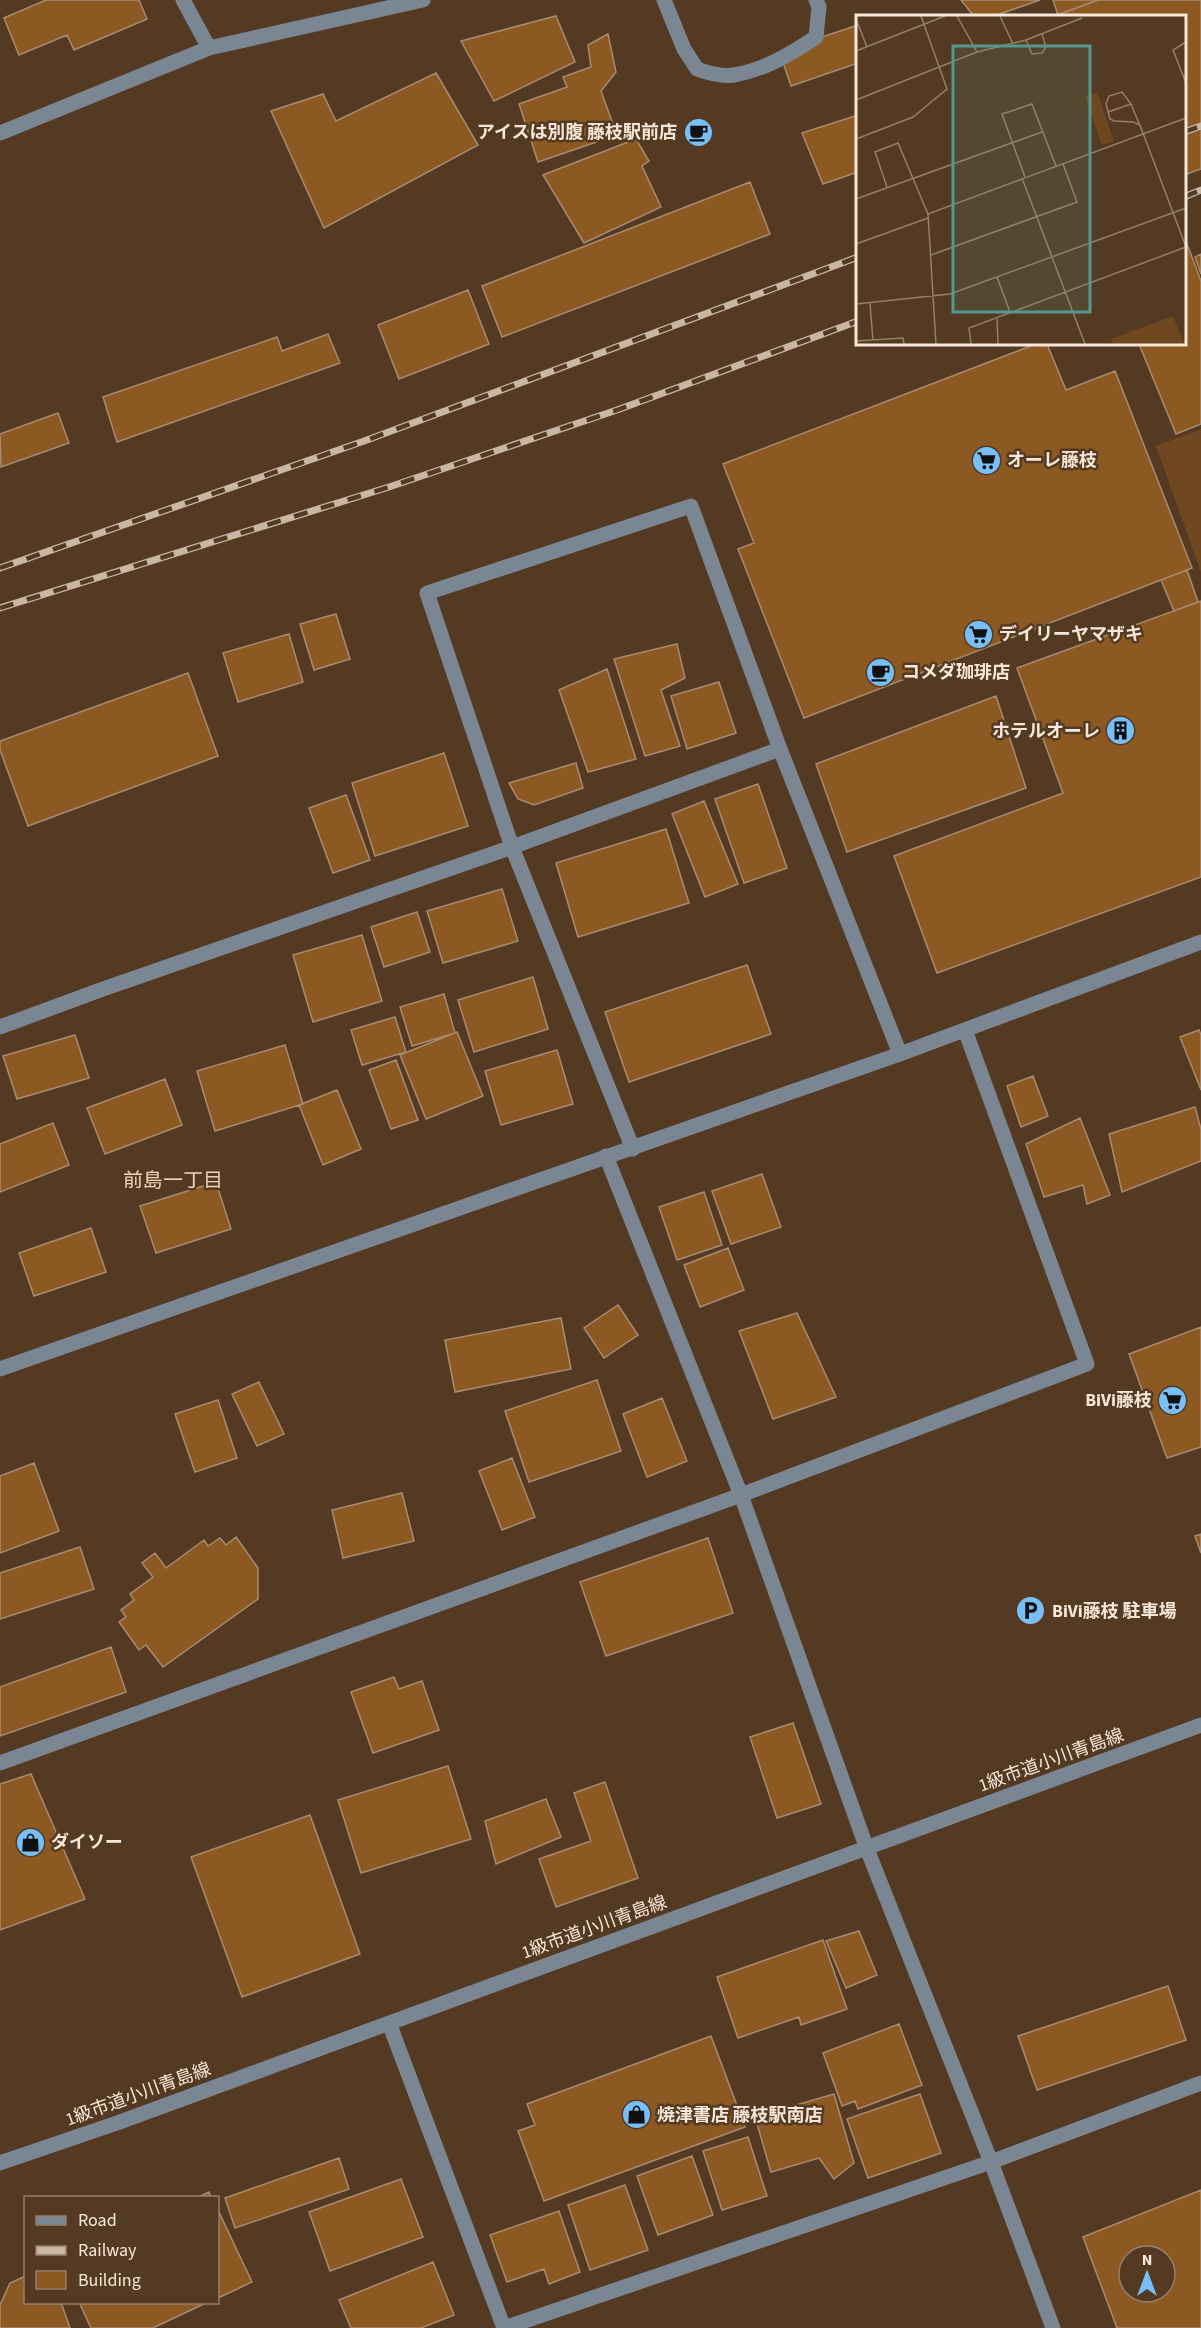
<svg xmlns="http://www.w3.org/2000/svg" width="1201" height="2328" font-family="'Source Sans 3','Noto Sans JP',sans-serif">
  <rect width="100%" height="100%" fill="#543a22"/>
  <path fill="#6f4821" d="M1201 429V572L1156 446Z"/>
  <path fill="#8d5922" stroke="#a98b71" stroke-width="1.5" fill-rule="evenodd" d="M46 0H139L147 19 74 50 67 35 19 55 4 18Z
    M961 0H1040L994 16 973 15Z
    M1053 0H1098L1058 15Z
    M1098 0H1201V169L1184 175V16H1054Z
    M556 16 575 62 494 101 461 41Z
    M858 25V63L791 86 783 62 819 38Z
    M608 34 616 72 601 91 617 135 538 162 519 104 567 87 563 77 591 67 588 45Z
    M436 73 478 145 324 228 271 111 323 94 336 121Z
    M858 115V172L823 184 802 133Z
    M636 139 649 161 642 166 661 207 584 243 543 175Z
    M750 182 770 234 502 337 482 286Z
    M1184 236 1201 281V424L1176 434 1139 344H1184Z
    M1201 254V274L1195 257Z
    M468 290 489 344 399 379 378 325Z
    M328 334 340 363 117 442 103 397 277 337 282 351Z
    M1036 344H1047L1066 390 1115 371 1192 568 804 718 738 549 754 543 723 464Z
    M58 413 69 443 1 467 0 434Z
    M1187 570 1198 602 1174 611 1161 580Z
    M1201 601V877L937 973 894 856 1063 793 1017 668Z
    M336 614 350 659 314 670 300 624Z
    M289 634 303 682 238 702 223 653Z
    M677 644 685 678 661 690 680 746 645 756 614 659Z
    M607 669 636 759 588 772 559 690Z
    M188 673 218 756 28 826 0 750V741Z
    M719 682 736 733 687 749 671 696Z
    M996 696 1026 788 847 852 816 764Z
    M444 753 468 826 375 856 352 783Z
    M576 763 583 788 534 805 518 799 509 783Z
    M758 784 787 868 744 883 715 799Z
    M346 795 370 860 333 873 309 808Z
    M704 801 738 884 705 897 672 814Z
    M666 829 689 903 578 937 556 863Z
    M502 889 518 941 443 963 427 911Z
    M417 912 430 952 384 967 371 927Z
    M362 935 382 1001 313 1022 293 955Z
    M747 965 771 1034 629 1082 605 1012Z
    M533 977 548 1029 474 1052 458 1000Z
    M444 994 455 1033 412 1046 400 1007Z
    M395 1017 406 1052 362 1065 351 1030Z
    M1199 1030 1201 1035V1090L1180 1037Z
    M457 1032 483 1096 426 1119 400 1055Z
    M75 1035 89 1078 17 1099 3 1056Z
    M285 1045 303 1104 215 1131 197 1071Z
    M557 1050 573 1104 501 1125 485 1071Z
    M396 1060 418 1120 391 1129 369 1070Z
    M1033 1076 1048 1116 1021 1127 1007 1086Z
    M165 1079 182 1125 105 1154 87 1108Z
    M337 1090 361 1149 323 1165 299 1105Z
    M1195 1107 1201 1129V1161L1122 1192 1109 1134Z
    M1080 1118 1110 1195 1087 1204 1083 1185 1044 1197 1026 1144Z
    M53 1123 69 1165 0 1192V1144Z
    M762 1174 781 1227 731 1244 712 1191Z
    M216 1182 231 1229 156 1253 140 1206Z
    M704 1192 722 1245 677 1260 659 1207Z
    M91 1228 106 1272 34 1296 19 1253Z
    M728 1248 744 1290 700 1307 684 1265Z
    M618 1305 638 1335 604 1358 584 1328Z
    M797 1313 836 1397 773 1419 739 1331Z
    M561 1318 571 1369 455 1392 445 1340Z
    M1201 1327V1447L1167 1458 1129 1354Z
    M597 1380 621 1451 529 1482 505 1411Z
    M259 1382 284 1434 257 1446 232 1394Z
    M662 1398 687 1461 647 1477 623 1414Z
    M218 1400 237 1458 195 1472 175 1414Z
    M512 1458 535 1517 502 1530 479 1471Z
    M34 1463 59 1531 0 1553V1476Z
    M402 1493 414 1541 343 1558 332 1510Z
    M1201 1534V1553L1195 1536Z
    M236 1537 258 1568V1599L163 1667 146 1645 139 1650 119 1622 126 1617 121 1610 134 1600 130 1594 153 1577 142 1563 155 1553 166 1568 204 1540 208 1546 220 1538 226 1545Z
    M708 1538 733 1613 606 1656 580 1582Z
    M80 1547 94 1589 0 1619V1573Z
    M111 1647 126 1692 0 1736V1687Z
    M394 1677 399 1689 422 1681 439 1730 373 1753 351 1692Z
    M793 1723 821 1804 777 1818 750 1737Z
    M448 1766 471 1839 361 1873 338 1800Z
    M31 1774 85 1899 0 1930V1784Z
    M605 1782 638 1878 556 1907 539 1859 591 1841 574 1793Z
    M546 1799 561 1837 496 1864 485 1821Z
    M310 1815 360 1954 242 1997 191 1857Z
    M859 1931 877 1975 846 1988 826 1941Z
    M823 1940 847 2009 801 2025 799 2017 738 2038 717 1977Z
    M1168 1986 1186 2040 1037 2090 1018 2036Z
    M899 2024 922 2085 858 2109 855 2101 842 2106 823 2053Z
    M711 2036 745 2127 544 2201 518 2131 535 2125 527 2104Z
    M834 2094 854 2163 834 2179 819 2158 771 2172 755 2117Z
    M920 2094 941 2153 868 2178 847 2119Z
    M748 2137 767 2196 722 2210 703 2151Z
    M692 2156 713 2215 658 2235 637 2176Z
    M339 2158 349 2189 235 2228 225 2198Z
    M401 2179 423 2237 330 2271 309 2212Z
    M625 2185 648 2250 590 2270 568 2205Z
    M1201 2190V2328H1117L1083 2237ZM1129 2256H1165V2292H1129Z
    M209 2192 211 2198H196Z
    M218 2210 252 2282 218 2298Z
    M559 2211 580 2272 549 2284 544 2269 507 2282 490 2235Z
    M433 2262 454 2315 421 2328H351L339 2300Z
    M26 2276V2302H61L70 2328H0V2305L10 2283Z
    M79 2302H208L153 2328H91Z"/>
  <g fill="none" stroke-linecap="round" stroke-linejoin="round">
    <path stroke="#7a8792" stroke-width="15" d="M183 0 209 48
      M664 0 684 49 697 69C708 73 722 77 734 75 764 70 791 54 816 37L819 7 816 0
      M0 133 209 48 423 0
      M0 1027 103 989 512 847 780 749
      M633 1149 512 847 427 593 691 506 780 749 900 1054
      M606 1156 741 1495 867 1849 991 2162 1053 2328
      M0 1369 900 1054 1201 942
      M0 1763 741 1495 1087 1364 965 1030
      M389 2023 504 2328
      M0 2163 117 2123 1201 1725
      M504 2328 991 2162 1201 2083"/>
    <defs>
      <path id="rail" d="M1184 132 1201 126
        M1184 197 1201 190
        M0 568 367 440 858 257
        M0 608 389 487 617 410 858 321"/>
    </defs>
    <use href="#rail" stroke="#c9b7a6" stroke-width="7"/>
    <use href="#rail" stroke="#543a22" stroke-width="4.5" stroke-dasharray="14" stroke-linecap="butt"/>
  </g>
  <defs>
    <symbol id="cafe-disc" viewBox="-11 -11 22 22"><circle r="9.5" fill="#78bff7" stroke="#543a22"/><path d="M-5.5-4.5H6V0H3Q3 3.5 0 3.5H-2.5Q-5.5 3.5-5.5 0ZM3-3.2v2h1.7v-2ZM-6 4.5H4V6H-6Z" fill="#111"/></symbol>
    <symbol id="supermarket-disc" viewBox="-11 -11 22 22"><circle r="9.5" fill="#78bff7" stroke="#543a22"/><path d="M-6-5.5h2.5l.6 2H6L4.5 2H-2.5L-4.4-4H-6ZM-1.5 3.2a1.3 1.3 0 1 0 .1 0ZM3 3.2a1.3 1.3 0 1 0 .1 0Z" fill="#111"/></symbol>
    <symbol id="building-disc" viewBox="-11 -11 22 22"><circle r="9.5" fill="#78bff7" stroke="#543a22"/><path d="M-4-6H4V6H1V3H-1V6H-4ZM-2.5-4.3h1.7v1.8h-1.7ZM.8-4.3h1.7v1.8H.8ZM-2.5-1h1.7V.8h-1.7ZM.8-1h1.7V.8H.8Z" fill="#111"/></symbol>
    <symbol id="parking-disc" viewBox="-11 -11 22 22"><circle r="9.5" fill="#78bff7" stroke="#543a22"/><path d="M-3.5-5.5H1a3.5 3.5 0 0 1 0 7H-1V5.5H-3.5ZM-1-3.4V-.6H.8a1.4 1.4 0 0 0 0-2.8Z" fill="#111"/></symbol>
    <symbol id="shop-disc" viewBox="-11 -11 22 22"><circle r="9.5" fill="#78bff7" stroke="#543a22"/><path d="M-5-2.5h2.3a2.7 3.5 0 0 1 5.4 0H5L5.5 6h-11ZM-1.5-2.5h3a1.5 2.3 0 0 0-3 0Z" fill="#111"/></symbol>
  </defs>
  <g fill-rule="evenodd">
    <use href="#cafe-disc" x="682" y="116" width="33" height="33"/>
    <use href="#supermarket-disc" x="970" y="444" width="33" height="33"/>
    <use href="#supermarket-disc" x="962" y="618" width="33" height="33"/>
    <use href="#cafe-disc" x="864" y="656" width="33" height="33"/>
    <use href="#building-disc" x="1104" y="714" width="33" height="33"/>
    <use href="#supermarket-disc" x="1156" y="1384" width="33" height="33"/>
    <use href="#parking-disc" x="1014" y="1594" width="33" height="33"/>
    <use href="#shop-disc" x="14" y="1826" width="33" height="33"/>
    <use href="#shop-disc" x="620" y="2098" width="33" height="33"/>
  </g>
  <g text-anchor="middle" stroke-width="5" stroke-linejoin="round" paint-order="stroke">
    <g font-size="18" font-weight="bold" fill="#f7e7d9" stroke="#543a22" text-anchor="start">
      <text x="677" y="138" text-anchor="end">アイスは別腹 藤枝駅前店</text>
      <text x="1007" y="466">オーレ藤枝</text>
      <text x="999" y="640">デイリーヤマザキ</text>
      <text x="902" y="678">コメダ珈琲店</text>
      <text x="1100" y="737" text-anchor="end">ホテルオーレ</text>
      <text x="1152" y="1406" text-anchor="end">BiVi藤枝</text>
      <text x="1052" y="1617">BiVi藤枝 駐車場</text>
      <text x="51" y="1848">ダイソー</text>
      <text x="657" y="2121">焼津書店 藤枝駅南店</text>
    </g>
    <g font-size="18" fill="#f7e7d9" stroke="#543a22">
      <text transform="translate(1051 1760) rotate(-20)" y="6">1級市道小川青島線</text>
      <text transform="translate(594 1927) rotate(-20)" y="6">1級市道小川青島線</text>
      <text transform="translate(138 2094) rotate(-20)" y="6">1級市道小川青島線</text>
    </g>
    <g font-size="20" fill="#f2d2b6" stroke="#543a22">
      <text x="173" y="1187">前島一丁目</text>
    </g>
  </g>
  <g transform="translate(856 15)">
    <rect width="330" height="330" fill="#543a22"/>
    <path d="M241 77 258 126 246 130 229 82ZM317 301 328 329H257L255 324Z" fill="#6f4821"/>
    <path fill="none" stroke="#957f6b" stroke-width="1.5" d="M101 1 121 37M144 1 157 29M0 4 11 32M170 25 176 39 186 38 190 32 186 19M330 27 317 35 330 68M0 36 89 1M0 85 121 37 170 25 226 3M252 97 275 89M287 118 284 110 277 107 258 106 254 104 250 89 253 81 266 77 275 89 287 118 330 232M0 124 57 102 91 74 65 1M169 162 146 99 176 89 200 151M166 163 229 329M31 172 19 137 42 128 72 199M0 184 186 117M0 229 72 203M75 240 221 187 207 149M141 262 154 297M14 288 17 326M0 289 94 279 330 193M141 302 142 329M0 326 47 323 48 329M80 329 72 199 330 103M115 329 113 313 330 232"/>
    <path fill="#55988e" fill-opacity="0.15" stroke="#55988e" stroke-width="3" d="M97 31H234V297H97Z"/>
    <rect width="330" height="330" fill="none" stroke="#f7e7d9" stroke-width="3"/>
  </g>
  <rect x="24" y="2196" width="195" height="108" fill="#543a22" stroke="#957f6b" stroke-width="1.5"/>
  <rect x="36" y="2216" width="30" height="9" fill="#7a8792" stroke="#957f6b" stroke-width="1.5"/>
  <text x="78" y="2226" font-size="18" fill="#f7e7d9">Road</text>
  <rect x="36" y="2246" width="30" height="9" fill="#c9b7a6" stroke="#957f6b" stroke-width="1.5"/>
  <text x="78" y="2256" font-size="18" fill="#f7e7d9">Railway</text>
  <rect x="36" y="2271" width="30" height="18" fill="#8d5922" stroke="#957f6b" stroke-width="1.5"/>
  <text x="78" y="2286" font-size="18" fill="#f7e7d9">Building</text>
  <g transform="translate(1147 2274)"><circle r="28" fill="#543a22" stroke="#957f6b" stroke-width="1.5"/>
  <path d="M0-4.5L10 22L0 15L-10 22Z" fill="#78bff7"/>
  <text y="-9" font-size="16" font-weight="bold" text-anchor="middle" fill="#f7e7d9">N</text>
  </g>
</svg>
